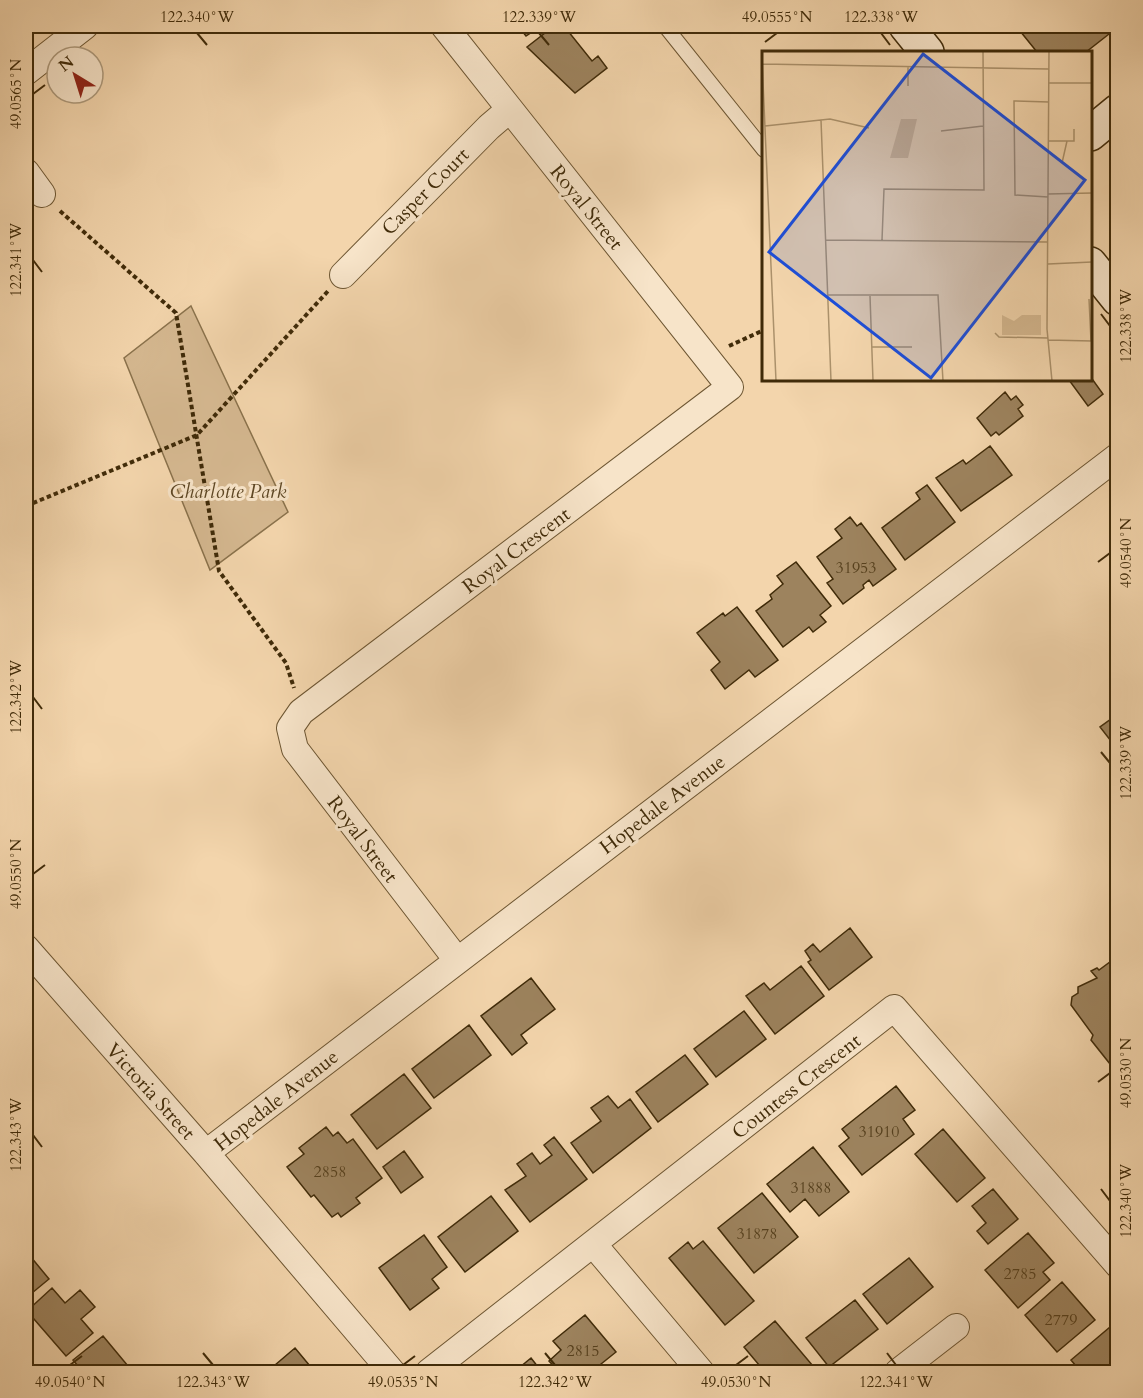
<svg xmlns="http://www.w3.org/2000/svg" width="1143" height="1398" font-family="Cardo,serif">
  <rect width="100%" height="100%" fill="#f3d5ac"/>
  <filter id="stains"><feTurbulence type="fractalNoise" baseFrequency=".00333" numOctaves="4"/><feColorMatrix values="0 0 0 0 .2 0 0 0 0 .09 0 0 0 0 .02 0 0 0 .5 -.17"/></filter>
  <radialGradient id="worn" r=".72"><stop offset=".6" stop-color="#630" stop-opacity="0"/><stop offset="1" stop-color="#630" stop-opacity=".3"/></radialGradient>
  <path fill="#d5b890" stroke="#8a724c" stroke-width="1.5" d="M191 306 288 512 210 570 124 358Z"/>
  <path fill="#9d835e" stroke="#402b09" stroke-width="1.5" d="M518 26H541L526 36Z
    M554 26H564L592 61 598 56 607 68 575 93 527 47Z
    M1016 26H1118V27L1086 52H1037Z
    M1090 376 1103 394 1088 406 1069 380H1090Z
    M1005 392 1011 400 1016 396 1023 405 1018 409 1023 416 999 435 996 432 991 436 977 418Z
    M990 446 1012 475 961 511 936 478 963 460 966 464Z
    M927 485 955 522 905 560 882 528 920 499 916 493Z
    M850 517 857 526 861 523 896 569 873 586 869 580 863 585 864 588 843 604 827 583 833 579 817 557 842 538 835 529Z
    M796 562 831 606 820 615 826 622 813 632 809 627 783 647 756 611 772 599 770 595 783 584 777 576Z
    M737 607 778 660 755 677 749 670 725 689 711 670 720 662 697 633 723 613 725 616Z
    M1118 714V750L1100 727Z
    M850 928 872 957 829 990 808 962 811 960 805 951 813 944 820 952Z
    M1118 956V1074L1091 1040 1093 1035 1071 1005 1072 997 1078 993V987L1097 978 1091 971 1097 968 1099 970Z
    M801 966 824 996 775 1034 746 996 764 983 770 990Z
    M531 978 555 1009 521 1035 527 1043 512 1055 481 1016Z
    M744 1011 766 1039 716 1077 694 1049Z
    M469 1025 491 1055 434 1098 412 1069Z
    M685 1055 708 1084 658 1122 636 1092Z
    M404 1074 431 1108 377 1149 351 1115Z
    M896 1086 915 1110 903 1119 914 1134 862 1175 839 1146 849 1138 842 1129Z
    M608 1096 618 1108 630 1099 651 1128 593 1173 571 1143 601 1121 591 1108Z
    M326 1127 333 1136 338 1132 347 1143 353 1139 382 1178 356 1198 360 1203 341 1217 338 1213 332 1217 314 1195 311 1197 287 1167 304 1154 299 1148Z
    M943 1129 985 1178 957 1202 915 1154Z
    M554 1137 587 1179 530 1222 505 1190 526 1176 517 1164 532 1153 540 1164 552 1155 544 1145Z
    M813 1147 849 1192 819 1216 805 1199 790 1212 767 1184Z
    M404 1151 423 1177 401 1193 383 1167Z
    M993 1189 1018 1219 988 1244 977 1231 986 1223 972 1206Z
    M762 1193 798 1237 754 1273 718 1228Z
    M491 1196 518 1231 465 1272 438 1237Z
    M1028 1233 1054 1263 1043 1272 1050 1280 1018 1308 985 1270Z
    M424 1235 447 1267 432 1279 439 1288 410 1310 379 1268Z
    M703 1241 754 1301 725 1325 669 1258 688 1242 693 1249Z
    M26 1251 49 1279 26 1298Z
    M909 1258 933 1287 887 1324 863 1294Z
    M1062 1282 1095 1320 1057 1352 1025 1315Z
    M52 1288 65 1303 80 1290 95 1307 81 1319 93 1333 66 1356 27 1311Z
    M855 1300 878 1329 829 1367 806 1338Z
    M585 1315 616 1352 591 1372H559L549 1361 561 1350 553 1341Z
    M775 1321 818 1372H765L744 1347Z
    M1110 1327 1118 1336V1362L1111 1368 1114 1372H1081L1071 1360Z
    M103 1336 133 1372H83L73 1360Z
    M295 1348 315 1372H269L268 1371Z
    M531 1358 542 1372H514Z"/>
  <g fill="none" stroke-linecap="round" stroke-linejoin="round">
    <defs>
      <path id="service" d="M665 26 764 150"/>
      <path id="minor" d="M444 26 730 387 301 712 290 728 295 749 457 960
        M26 72 85 26
        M26 172 42 194
        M343 275 489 127 509 110
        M26 948 206 1153 392 1372
        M206 1153 1118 456
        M594 1245 701 1372
        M429 1372 894 1008 1118 1265
        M898 1372 956 1327"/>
      <path id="secondary" d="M906 26 927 52
        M1090 134 1118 111
        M1090 264 1118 299"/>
    </defs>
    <use href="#service" stroke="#6d5632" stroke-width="16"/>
    <use href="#minor" stroke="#6d5632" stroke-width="28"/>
    <use href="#secondary" stroke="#402b09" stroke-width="36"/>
    <path stroke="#402b09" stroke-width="4" stroke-dasharray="4.5 3" stroke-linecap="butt" d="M60 211 176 313 219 571 286 663 294 688
      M729 346 764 330
      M26 506 197 435 328 291"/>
    <use href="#service" stroke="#f7e4c9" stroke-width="14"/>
    <use href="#minor" stroke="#f7e4c9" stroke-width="26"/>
    <use href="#secondary" stroke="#f7e4c9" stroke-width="33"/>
  </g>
  <path fill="none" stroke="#402b09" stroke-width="2" d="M197 33 207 45M539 33 549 45M881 33 890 45M765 42 777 33M33 94 45 85M33 260 42 272M1101 314 1110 326M1098 562 1110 553M33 697 42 709M1101 752 1110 763M33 874 45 865M1098 1082 1110 1073M33 1135 42 1147M1101 1189 1110 1201M203 1353 213 1365M545 1353 555 1365M887 1353 896 1365M70 1365 82 1356M403 1365 415 1356M736 1365 748 1356"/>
  <g text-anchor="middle" stroke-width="6" stroke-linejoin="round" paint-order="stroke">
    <g font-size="16" fill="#57411e">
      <text x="856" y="573">31953</text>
      <text x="879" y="1137">31910</text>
      <text x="330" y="1177">2858</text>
      <text x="811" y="1193">31888</text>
      <text x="757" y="1239">31878</text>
      <text x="1020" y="1279">2785</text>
      <text x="1061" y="1325">2779</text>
      <text x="583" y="1356">2815</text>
    </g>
    <g font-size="20" fill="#402b09" stroke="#f7e4c9">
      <text transform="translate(425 191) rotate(-45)" y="7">Casper Court</text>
      <text transform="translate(587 207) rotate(51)" y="7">Royal Street</text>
      <text transform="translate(516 550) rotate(-37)" y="7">Royal Crescent</text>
      <text transform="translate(662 804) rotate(-37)" y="7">Hopedale Avenue</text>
      <text transform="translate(363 839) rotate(53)" y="7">Royal Street</text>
      <text transform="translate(796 1086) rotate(-38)" y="7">Countess Crescent</text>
      <text transform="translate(151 1091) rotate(48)" y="7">Victoria Street</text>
      <text transform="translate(276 1100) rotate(-38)" y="7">Hopedale Avenue</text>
    </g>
    <g font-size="20" font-style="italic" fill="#5e4724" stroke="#f7e4c9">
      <text x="228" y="498">Charlotte Park</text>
    </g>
  </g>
  <g transform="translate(762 51)">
    <rect width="330" height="330" fill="#f3d5ac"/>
    <path d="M139 68H155L146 107H128ZM240 264 252 270 260 264H279V284H240Z" fill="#d5b890"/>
    <path fill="none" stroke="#ab916b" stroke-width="1.5" d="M287 0 285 278 290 330M0 8 14 330M0 13 287 18M222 17 286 18M287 32H330M146 35V16M59 69 69 330M3 75 68 68 107 77M179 80 221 75M287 90H312V78M300 112 305 90M286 143 330 142M286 146 253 144 252 50 287 51M63 189 286 191M120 189 122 138 222 139 221 0M286 213 330 211M66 244H176L181 330M108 245 111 330M327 248 329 290M233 282 237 286 286 287M286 289 330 290M110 296H150"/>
    <path fill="#1d4ed8" fill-opacity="0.15" stroke="#1d4ed8" stroke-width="3" d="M161 3 323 129 169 327 7 201Z"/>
    <rect width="330" height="330" fill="none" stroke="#402b09" stroke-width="3"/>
  </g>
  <rect width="1143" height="1398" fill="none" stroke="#f3d5ac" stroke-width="66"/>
  <g transform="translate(75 75) rotate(322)"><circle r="28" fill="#f7e4c9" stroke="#ae9a7c" stroke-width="1.5"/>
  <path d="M0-4.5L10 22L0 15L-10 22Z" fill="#8f2418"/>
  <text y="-9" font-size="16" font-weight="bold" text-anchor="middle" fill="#402b09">N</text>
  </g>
  <rect x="33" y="33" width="1077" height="1332" fill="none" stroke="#402b09" stroke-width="2"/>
  <g font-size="15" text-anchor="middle" fill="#402b09">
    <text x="197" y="22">122.340°W</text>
    <text x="539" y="22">122.339°W</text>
    <text x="777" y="22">49.0555°N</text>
    <text x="881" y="22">122.338°W</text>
    <text transform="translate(16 94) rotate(-90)" y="5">49.0565°N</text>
    <text transform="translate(16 260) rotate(-90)" y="5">122.341°W</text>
    <text transform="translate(1126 326) rotate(-90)" y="5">122.338°W</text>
    <text transform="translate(1126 553) rotate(-90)" y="5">49.0540°N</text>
    <text transform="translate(16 697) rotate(-90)" y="5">122.342°W</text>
    <text transform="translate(1126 763) rotate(-90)" y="5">122.339°W</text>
    <text transform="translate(16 874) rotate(-90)" y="5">49.0550°N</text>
    <text transform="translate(1126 1073) rotate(-90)" y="5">49.0530°N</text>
    <text transform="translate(16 1135) rotate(-90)" y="5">122.343°W</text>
    <text transform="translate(1126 1201) rotate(-90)" y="5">122.340°W</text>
    <text x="70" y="1387">49.0540°N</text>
    <text x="213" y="1387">122.343°W</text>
    <text x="403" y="1387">49.0535°N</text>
    <text x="555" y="1387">122.342°W</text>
    <text x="736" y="1387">49.0530°N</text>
    <text x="896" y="1387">122.341°W</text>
  </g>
  <rect width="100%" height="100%" filter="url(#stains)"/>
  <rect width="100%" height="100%" fill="url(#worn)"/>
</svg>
